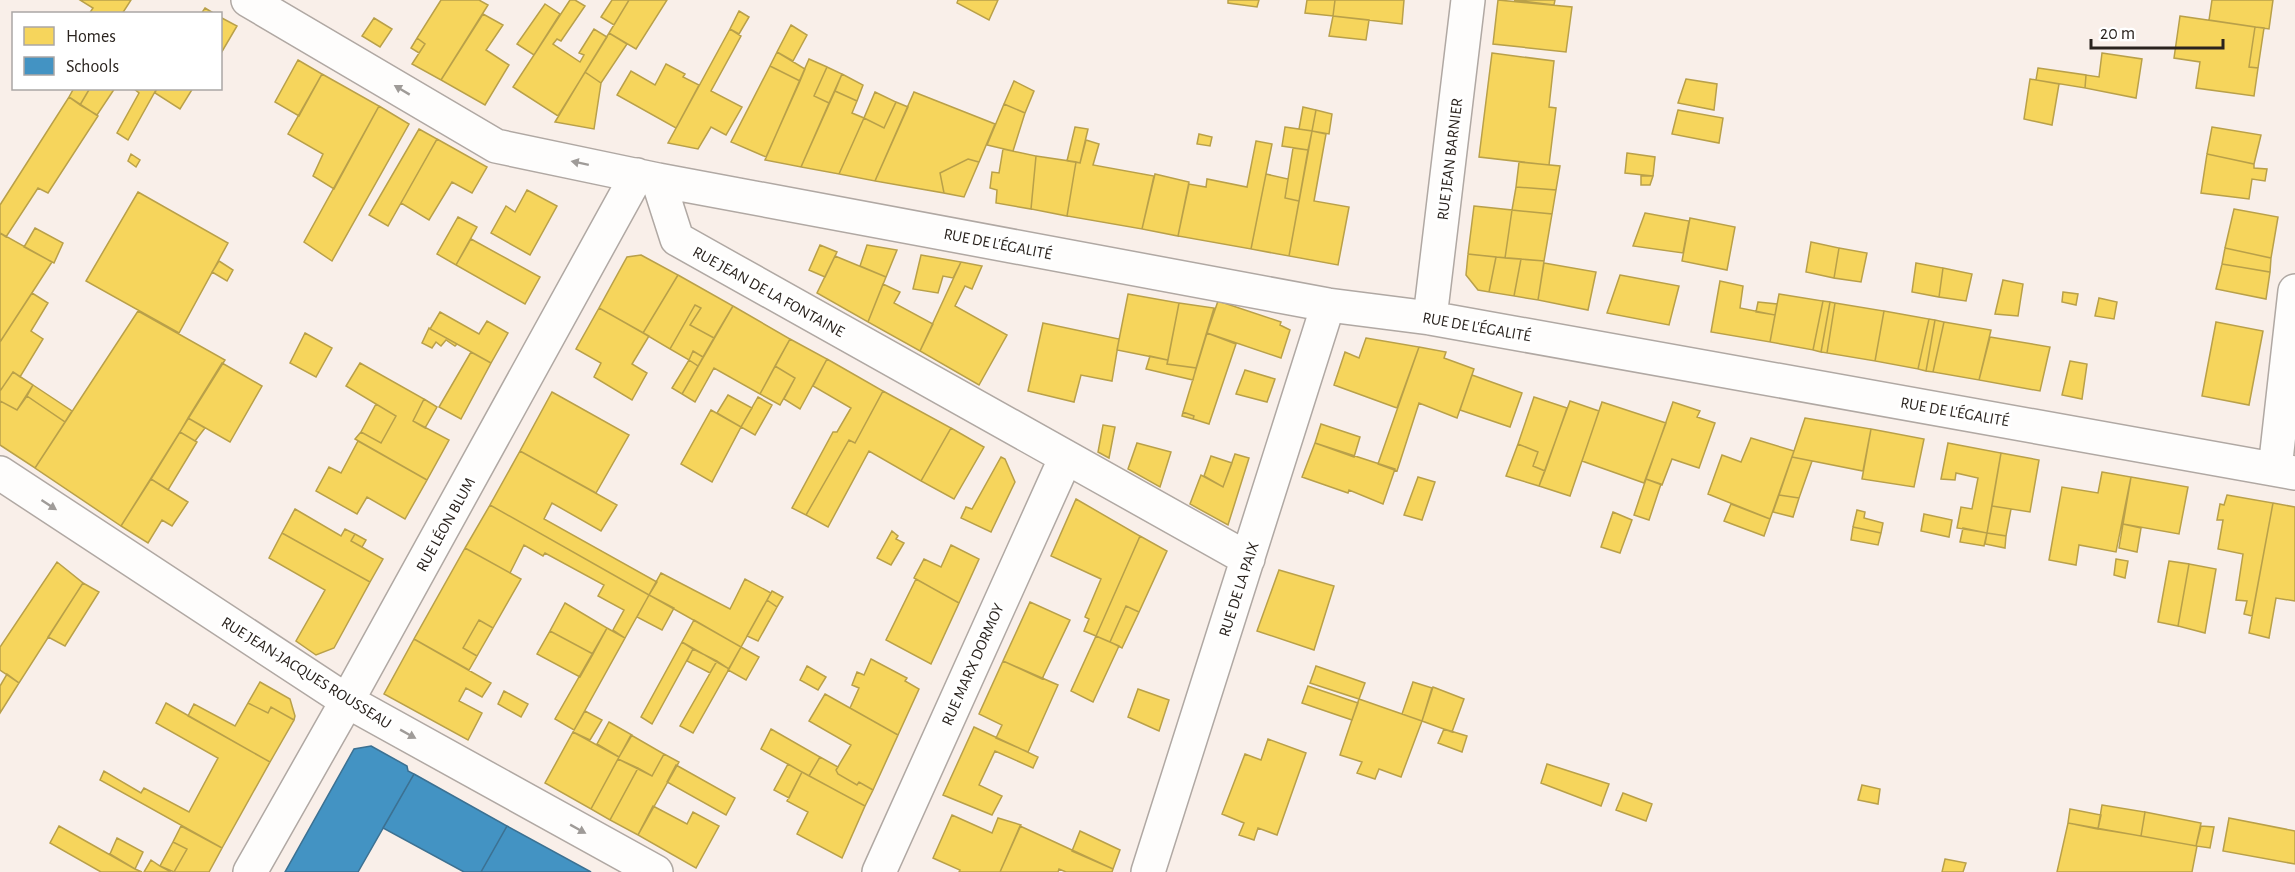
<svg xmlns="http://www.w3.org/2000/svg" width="2295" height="872" font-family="'Alegreya Sans',sans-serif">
  <rect width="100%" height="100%" fill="#f9efe9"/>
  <path fill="#f6d55c" stroke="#b9a049" stroke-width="1.5" d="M80 0H131L122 14H89L93 8Z
    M441 0H479L488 5 441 80 412 64 425 44 417 38Z
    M570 0H575L585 6 561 41 557 39 553 44 580 62 584 55 579 53 594 29 607 37 558 116 513 87Z
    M612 0H629L614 25 601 17Z
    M629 0H667L636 49 609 33Z
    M958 0H998L989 20 957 3Z
    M1228 0H1259L1257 7 1228 3Z
    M1307 0H1335L1333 16 1305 13Z
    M1335 0H1404L1402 24 1333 16Z
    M1498 0 1572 7 1566 52 1493 44Z
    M1514 0H1555L1554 5Z
    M2212 0H2273L2269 29 2209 20Z
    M545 4 560 14 534 55 517 44Z
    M205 8 215 14H201Z
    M739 11 749 17 739 34 730 29Z
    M483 14 503 25 486 50 509 65 485 105 441 80Z
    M1333 16 1369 20 1366 40 1329 36Z
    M2180 16 2255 27 2249 67 2258 68 2254 96 2196 88 2200 62 2174 58Z
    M220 17 237 26 220 55Z
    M374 18 392 29 380 47 362 36Z
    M791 25 807 35 793 61 777 52Z
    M2255 27 2264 28 2258 68 2249 67Z
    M730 29 741 36 711 91 742 107 726 135 711 127 698 149 668 143Z
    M609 33 627 44 601 83 585 72Z
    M417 38 425 44 419 53 411 48Z
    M777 52 805 69 800 81 770 66Z
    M1492 53 1554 61 1549 107 1556 108 1549 165 1479 157Z
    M2102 53 2142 59 2136 98 2085 88 2086 75 2099 77Z
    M809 59 827 67 814 96 829 103 801 167 765 160Z
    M298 60 322 74 299 116 275 102Z
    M666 64 685 74 683 77 699 85 676 128 617 95 631 71 655 85Z
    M770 66 800 81 766 157 731 142Z
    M827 67 842 74 829 103 814 96Z
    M2038 68 2086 75 2085 88 2036 80Z
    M585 72 601 83 594 129 555 122Z
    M322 74 379 106 334 189 313 176 323 154 288 134Z
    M842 74 863 85 857 101 835 91Z
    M1686 79 1717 84 1714 110 1678 103Z
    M2030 79 2059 84 2052 125 2024 119Z
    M1014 81 1034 91 1025 113 1004 104Z
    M74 88H90L80 105 69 97Z
    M90 88H115L97 115 80 105Z
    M133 88H157L128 140 117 133 139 93Z
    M157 88H193L180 109 155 93Z
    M835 91 857 101 852 113 864 118 839 174 801 167Z
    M875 92 896 102 884 128 864 118Z
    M914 92 995 124 979 162 968 159 940 173 944 193 875 181Z
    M69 97 98 116 48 193 38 188 6 237 0 233V205Z
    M896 102 908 107 875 181 839 174 864 118 884 128Z
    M1004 104 1025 113 1013 151 987 145Z
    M379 106 409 124 332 261 304 242Z
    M1303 107 1316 110 1312 131 1299 129Z
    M1316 110 1332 114 1329 134 1312 131Z
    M1678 110 1723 118 1719 143 1672 134Z
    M1075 127 1088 129 1080 163 1067 161Z
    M1285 127 1312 131 1308 150 1282 146Z
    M2212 127 2261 135 2254 164 2207 154Z
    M419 129 437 139 388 226 369 215Z
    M1312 131 1326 134 1314 201 1349 207 1338 265 1289 256Z
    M1199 134 1212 137 1210 146 1197 144Z
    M437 139 487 167 472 193 452 182 429 220 401 203Z
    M1086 140 1099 144 1093 165 1154 176 1142 229 1067 216 1076 162 1080 163Z
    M1256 141 1272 144 1251 249 1178 236 1189 184 1206 187 1207 179 1247 187Z
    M1293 148 1308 150 1299 201 1285 198Z
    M1003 149 1036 156 1031 209 996 203 997 190 990 188 992 172 999 173Z
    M1627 153 1655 157 1653 176 1625 173Z
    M131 154 140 160 136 167 128 161Z
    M2207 154 2254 164V168L2267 169 2265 181 2252 179 2249 199 2201 193Z
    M1036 156 1076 162 1067 216 1031 209Z
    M968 159 979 162 964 197 944 193 940 173Z
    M1519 162 1560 166 1556 190 1516 187Z
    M1155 174 1189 182 1178 236 1142 229Z
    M1266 174 1288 179 1285 198 1299 201 1289 256 1251 249Z
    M1641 176H1653L1650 185H1641Z
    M1516 187 1556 190 1552 214 1512 210Z
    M527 190 557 206 530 255 491 233 506 206 515 212Z
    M138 192 228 243 179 333 86 281Z
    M1474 206 1512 210 1505 258 1468 254Z
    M2234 209 2278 217 2271 258 2225 248Z
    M1512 210 1552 214 1544 261 1505 258Z
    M1645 213 1689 221 1683 253 1633 246Z
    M458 217 477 227 456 265 437 254Z
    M1690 218 1735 227 1727 270 1682 261Z
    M35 228 63 243 54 263 24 247Z
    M0 233 52 262 0 342Z
    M471 239 540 277 525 304 456 265Z
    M1811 242 1839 248 1834 278 1806 272Z
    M820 245 837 252 825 277 809 270Z
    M867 245 897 250 886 277 860 266Z
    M1839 248 1867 253 1861 282 1834 278Z
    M2225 248 2271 258 2270 272 2222 264Z
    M1468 254 1496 257 1489 292 1478 290 1466 275Z
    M641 255 678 275 643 333 599 308 627 257Z
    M921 255 961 262 953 278 943 276 938 293 913 289Z
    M835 256 886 277 868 322 817 293Z
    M1496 257 1521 259 1514 296 1489 292Z
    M1521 259 1544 261 1538 300 1514 296Z
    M219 261 233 270 227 281 212 272Z
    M961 262 982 266 972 289 965 286 955 306 1007 335 979 385 920 351Z
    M1544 263 1596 272 1588 310 1538 300Z
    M1916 263 1943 268 1939 297 1912 292Z
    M2222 264 2270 272 2266 299 2216 289Z
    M1943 268 1972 274 1966 301 1939 297Z
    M678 275 733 306 714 338 690 325 701 308 695 305 670 349 643 333Z
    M1620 275 1679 286 1669 325 1607 313Z
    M2003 280 2023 284 2018 316 1995 314Z
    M1720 281 1743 286 1740 308 1775 315 1770 342 1711 332Z
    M883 284 900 292 894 303 933 324 920 351 868 322Z
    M2063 292 2078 294 2076 305 2062 302Z
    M32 293 48 303 31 331 43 339 20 377 13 372 0 391V342Z
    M1128 294 1179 303 1168 360 1117 350Z
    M1779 294 1823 301 1813 350 1770 342Z
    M2099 298 2117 302 2114 319 2095 316Z
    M1218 301 1281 322 1280 325 1290 330 1281 358 1207 333Z
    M1823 301 1830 302 1821 352 1813 350Z
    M1758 302 1777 304 1775 315 1756 312Z
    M1830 302 1835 303 1827 353 1821 352Z
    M1179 303 1214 308 1196 368 1167 364Z
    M1835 303 1884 311 1875 361 1827 353Z
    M695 305 701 308 690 325 714 338 703 357 693 351 689 360 670 349Z
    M733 306 790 339 760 394 714 368 695 402 682 394Z
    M599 308 649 336 632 364 647 373 632 400 594 377 601 363 576 349Z
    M138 311 225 360 121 526 35 468Z
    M1884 311 1929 319 1918 369 1875 361Z
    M440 312 479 334 487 321 508 333 491 363 430 329Z
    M1929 319 1935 320 1926 371 1918 369Z
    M1935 320 1944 322 1933 372 1926 371Z
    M1944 322 1991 330 1979 380 1933 372Z
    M2216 322 2263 331 2249 405 2202 396Z
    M1043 323 1119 339 1112 381 1081 375 1074 402 1028 391Z
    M429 328 430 329 457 344 455 346 446 340 441 346 436 342 432 348 422 343Z
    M305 333 332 348 316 377 290 363Z
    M1207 333 1236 344 1209 424 1193 419 1194 416 1183 412Z
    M1990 337 2050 347 2040 391 1979 380Z
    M1366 338 1419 347 1397 408 1334 385 1345 352 1359 358Z
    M790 339 827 359 800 409 784 399 795 378 775 366Z
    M1419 347 1446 352 1444 358 1474 369 1457 418 1419 403 1397 471 1378 464Z
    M693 351 703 357 698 366 689 360Z
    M471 352 491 363 461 419 439 407Z
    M1150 356 1168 360 1167 364 1196 368 1193 380 1146 369Z
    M827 359 883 391 855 443 849 440 806 515 792 508 833 432H837L851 408 813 386Z
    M689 360 698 366 682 394 672 388Z
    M2070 361 2087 364 2082 399 2062 395Z
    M222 363 262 386 230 442 188 418Z
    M360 363 424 399 413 421 449 440 427 480 355 439 361 432 381 443 396 416 346 386Z
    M775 366 795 378 780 405 760 394Z
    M1245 370 1275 379 1267 402 1236 394Z
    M13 372 33 385 17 410 0 401V391Z
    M1472 375 1522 393 1510 427 1460 410Z
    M33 385 72 411 65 422 27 396Z
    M883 391 951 428 921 481 869 451 828 527 806 515 849 440 855 443Z
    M552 392 629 435 596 493 520 451Z
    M728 395 752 408 741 427 717 413Z
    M27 396 65 422 35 468 0 445V401L17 410Z
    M758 397 772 405 755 435 741 427Z
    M1534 397 1567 408 1545 471 1533 466 1538 452 1518 444Z
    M424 399 437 407 425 428 413 421Z
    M1570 401 1599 411 1570 496 1539 486Z
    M1602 402 1666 423 1644 483 1582 461Z
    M1673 402 1700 411 1697 417 1715 423 1699 468 1672 459 1662 485 1646 479Z
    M376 404 396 416 381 443 361 432Z
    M711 410 741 427 712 482 681 464Z
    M1183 412 1194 416 1193 419 1182 416Z
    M188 418 205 428 195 441 180 432Z
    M1805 418 1871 429 1863 471 1792 457Z
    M1321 424 1360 437 1354 457 1315 443Z
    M1103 425 1115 427 1109 458 1098 452Z
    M951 428 984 447 954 499 921 481Z
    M1871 429 1924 439 1914 487 1862 479Z
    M180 432 197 442 168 490 151 479Z
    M1751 438 1794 451 1770 519 1708 494 1722 455 1741 462Z
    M358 441 427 480 405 519 367 497 357 514 316 491 329 467 341 473Z
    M1137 443 1171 452 1160 487 1128 469Z
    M1315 443 1395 469 1383 504 1349 490 1348 493 1302 477Z
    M1948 443 2001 453 1987 533 1957 528 1961 507 1972 509 1978 478 1956 473 1955 480 1941 479Z
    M1518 444 1538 452 1533 466 1545 471 1539 486 1506 476Z
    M520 451 617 505 601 531 552 503 544 519 657 582 649 595 490 505Z
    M2001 453 2039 460 2030 512 1992 506Z
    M1235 454 1249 458 1228 525 1190 504 1201 475 1223 487Z
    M1211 456 1232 463 1223 487 1204 476Z
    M1001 457 1005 459 1015 482 991 532 961 518 966 507 972 509Z
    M1792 457 1812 461 1799 498 1779 495Z
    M2102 472 2131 477 2116 552 2079 545 2076 565 2049 560 2062 487 2098 493Z
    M1418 477 1435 482 1422 520 1404 515Z
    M2131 477 2188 487 2179 534 2123 524Z
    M151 479 188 502 172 526 162 520 148 543 121 526Z
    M1646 479 1661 484 1649 520 1634 515Z
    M1779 495 1799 498 1793 517 1773 512Z
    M2227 495 2273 503 2252 616 2244 614 2247 601 2236 600 2243 554 2218 549 2223 520H2217L2220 504 2224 505Z
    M1076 499 1140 536 1096 636 1084 631 1089 619 1085 617 1101 579 1051 556Z
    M2273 503 2295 507V601L2276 598 2269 638 2249 633Z
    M1731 504 1770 519 1764 536 1724 521Z
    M490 505 649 595 625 638 613 630 624 610 598 596 604 585 545 553 543 556 524 545 510 573 465 548Z
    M1992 506 2011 509 2006 536 1987 533Z
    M295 509 341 536 345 529 355 534 351 541 383 559 370 582 282 533Z
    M1857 510 1865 512 1864 518 1883 523 1881 533 1853 527Z
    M1613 512 1632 520 1620 553 1601 547Z
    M1924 514 1952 520 1949 537 1921 531Z
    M2123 524 2141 528 2137 552 2119 548Z
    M1853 527 1881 533 1878 545 1851 540Z
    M1963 528 1987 533 1984 546 1960 542Z
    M892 531 898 536 896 539 904 543 891 565 877 558Z
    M282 533 370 582 334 648 316 655 296 641 325 590 269 558Z
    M1987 533 2006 536 2005 548 1985 544Z
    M355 534 366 540 362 547 351 541Z
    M1140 536 1167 551 1139 612 1126 606 1110 642 1096 636Z
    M951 545 979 559 959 603 914 578 924 559 941 567Z
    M465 548 521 579 493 628 479 620 463 648 477 656 469 670 414 639Z
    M2116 559 2128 561 2125 578 2114 575Z
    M2169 561 2189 564 2178 626 2158 622Z
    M57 562 83 583 19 683 0 670V647Z
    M2189 564 2216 569 2205 633 2178 626Z
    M1279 570 1334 586 1314 650 1257 631Z
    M661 573 730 609 745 579 771 593 741 647 649 595Z
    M916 579 959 603 931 664 886 640Z
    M83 583 99 592 65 646 48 637Z
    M772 591 783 597 777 607 767 600Z
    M649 595 674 608 662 630 637 617Z
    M767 600 777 607 758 641 747 636Z
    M1030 602 1070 620 1042 679 1003 661Z
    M565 603 607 628 593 654 550 631Z
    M1126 606 1139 612 1122 648 1110 642Z
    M479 620 493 628 477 656 463 648Z
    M694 620 741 647 729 669 682 642Z
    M607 628 625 638 574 730 555 719Z
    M550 631 593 654 580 677 537 654Z
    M1096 636 1119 646 1093 702 1071 691Z
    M414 639 491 683 482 697 466 688 459 701 482 713 468 740 384 694Z
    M682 642 693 649 652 724 641 717Z
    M741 647 759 657 746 680 728 670Z
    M693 649 717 661 710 673 687 661Z
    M871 659 907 678 905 681 919 689 898 735 850 708 859 688 852 685 857 672 864 675Z
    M717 661 729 669 693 733 680 726Z
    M1003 661 1058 685 1028 752 996 738 1002 725 979 714Z
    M807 666 826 677 818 690 800 680Z
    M1316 666 1365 683 1359 699 1310 683Z
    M7 674 19 683 0 713V686Z
    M260 682 290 699 295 716 294 720 271 707 268 713 248 703Z
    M1413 682 1432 688 1422 721 1402 714Z
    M1308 686 1358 703 1352 720 1302 703Z
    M1433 687 1464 699 1452 732 1422 721Z
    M1138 689 1169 700 1159 731 1128 717Z
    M504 691 528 704 521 717 498 704Z
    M825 694 898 735 873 790 859 782 857 785 838 774 836 770 851 745 809 721Z
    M1359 699 1422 721 1401 777 1379 769 1375 779 1357 773 1362 762 1340 755Z
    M166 703 270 762 222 848 100 780 104 771 141 793 144 788 189 812 218 758 156 723Z
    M248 703 268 713 271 707 294 720 270 762 188 716 194 704 235 726Z
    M585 711 602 720 590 740 573 732Z
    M609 722 632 735 619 757 597 744Z
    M974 727 1038 757 1033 768 995 751 979 785 1002 796 992 815 943 795Z
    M771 729 820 757 809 776 761 749Z
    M1444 729 1467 736 1462 752 1438 743Z
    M573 732 619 757 591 809 545 783Z
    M631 735 664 754 652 776 618 759Z
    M1268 739 1306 753 1277 835 1258 828 1254 840 1239 835 1244 823 1222 814 1245 754 1261 760Z
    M664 754 679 762 638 835 610 820 638 768 652 776Z
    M820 757 838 767 836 770 838 774 857 785 859 782 873 790 865 806 809 776Z
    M618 759 638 768 610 820 591 809Z
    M788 764 802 772 789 798 774 790Z
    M1547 764 1609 784 1601 806 1541 783Z
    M676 765 735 798 726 815 667 782Z
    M802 772 865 806 842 858 797 834 808 812 787 801Z
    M1862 785 1880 789 1878 804 1858 800Z
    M1623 793 1652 804 1646 821 1616 810Z
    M2102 805 2145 812 2141 836 2098 829Z
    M653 806 687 824 693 812 719 826 696 868 638 835Z
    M2070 809 2101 815 2098 829 2068 823Z
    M2145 812 2201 823 2196 846 2141 836Z
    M952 815 992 833 998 818 1021 825 1000 872H959L960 870 933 858Z
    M2229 818 2295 831V864L2223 851Z
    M2068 823 2197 846 2192 872H2057Z
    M59 826 135 869 142 872H101L50 843Z
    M181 826 222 848 209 872H174L187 849 173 842Z
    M1020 826 1113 869 1112 872H1066L1059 869 1058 872H1000Z
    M2201 826 2214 827 2210 848 2196 846Z
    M1080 831 1120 850 1113 869 1072 851Z
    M117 838 143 852 135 869 110 854Z
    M173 842 187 849 174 872 160 866Z
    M1945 859 1966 863 1963 872H1942Z
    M151 860 160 866 171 872H144Z"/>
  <path fill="#4393c3" stroke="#3c7192" stroke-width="1.5" d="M371 746 407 766 408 771 414 774 358 872H285L354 749Z
    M414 774 507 826 481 872H464L383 828Z
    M507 826 591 872H481Z"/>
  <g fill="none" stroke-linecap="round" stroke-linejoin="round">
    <defs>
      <path id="street" d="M248 0 496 146 658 180 677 239 1248 559
        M658 180 1328 305 1430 318 2295 473
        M1430 318 1468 0
        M2275 469 2295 291
        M0 473 347 701 656 872
        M250 872 347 701 637 175
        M879 872 1066 457
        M1148 872 1328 305"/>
    </defs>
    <use href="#street" stroke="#b0a8a3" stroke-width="36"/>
    <use href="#street" stroke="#fefdfc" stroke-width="33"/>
  </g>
  <defs><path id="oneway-solid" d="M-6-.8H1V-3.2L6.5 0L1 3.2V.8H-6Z" transform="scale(1.5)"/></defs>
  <g fill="#9f9b98">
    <use href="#oneway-solid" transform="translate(402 90) rotate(-149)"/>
    <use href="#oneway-solid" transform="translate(580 163) rotate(-168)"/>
    <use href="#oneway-solid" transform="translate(49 505) rotate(33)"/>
    <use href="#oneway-solid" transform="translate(408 734) rotate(29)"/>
    <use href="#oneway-solid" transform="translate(578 829) rotate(29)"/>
  </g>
  <g text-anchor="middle" stroke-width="6" stroke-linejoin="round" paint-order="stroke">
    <g font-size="16" fill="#2a231e" stroke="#fff">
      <text transform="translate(1449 159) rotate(-83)" y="6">RUE JEAN BARNIER</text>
      <text transform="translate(998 243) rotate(11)" y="6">RUE DE L'ÉGALITÉ</text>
      <text transform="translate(769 291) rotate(29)" y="6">RUE JEAN DE LA FONTAINE</text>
      <text transform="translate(1477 326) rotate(10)" y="6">RUE DE L'ÉGALITÉ</text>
      <text transform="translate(1955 411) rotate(10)" y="6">RUE DE L'ÉGALITÉ</text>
      <text transform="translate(445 524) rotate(-61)" y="6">RUE LÉON BLUM</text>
      <text transform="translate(1238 589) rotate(-72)" y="6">RUE DE LA PAIX</text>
      <text transform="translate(972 664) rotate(-66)" y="6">RUE MARX DORMOY</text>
      <text transform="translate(307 672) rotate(32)" y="6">RUE JEAN-JACQUES ROUSSEAU</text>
    </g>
  </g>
  <rect x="12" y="12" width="210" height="78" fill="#ffffff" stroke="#aaa7a5" stroke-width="1.5"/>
  <rect x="24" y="27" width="30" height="18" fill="#f6d55c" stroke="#aaa7a5" stroke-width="1.5"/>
  <text x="66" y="42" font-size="18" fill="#2a231e">Homes</text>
  <rect x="24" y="57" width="30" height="18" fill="#4393c3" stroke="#aaa7a5" stroke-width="1.5"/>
  <text x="66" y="72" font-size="18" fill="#2a231e">Schools</text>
  <path d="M2091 39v9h132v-9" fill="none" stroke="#2a231e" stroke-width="3"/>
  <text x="2100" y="39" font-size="18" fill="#2a231e" stroke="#ffffff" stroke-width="4.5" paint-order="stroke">20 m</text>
</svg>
